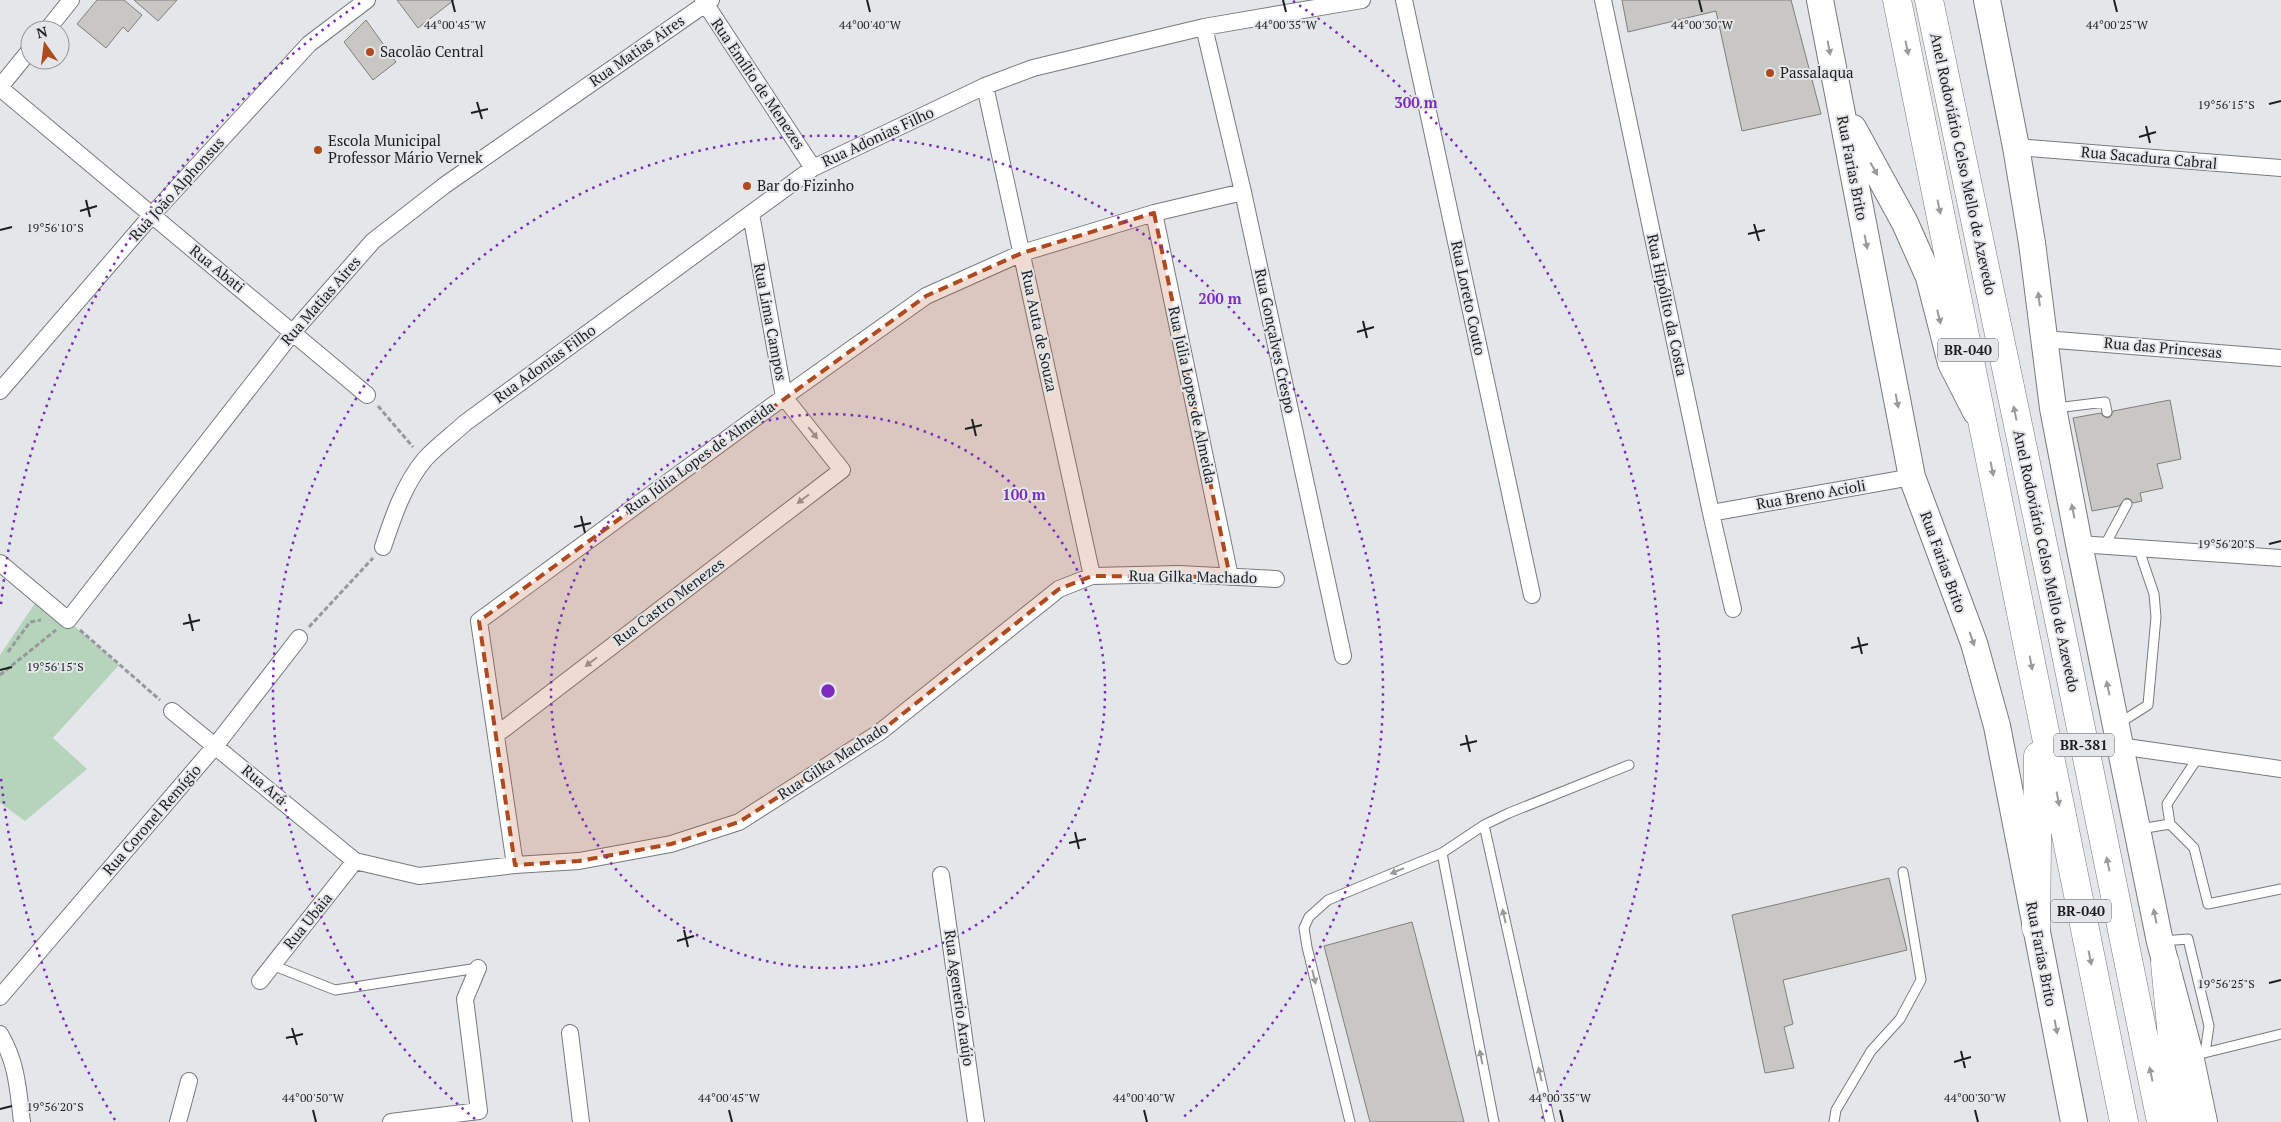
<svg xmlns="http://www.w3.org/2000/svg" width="2281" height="1122" font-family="'PT Serif',serif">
  <rect width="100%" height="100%" fill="#e4e7e9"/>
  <path fill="#b6d4bc" d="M40 596 119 665 53 738 87 769 25 821 0 803V655Z"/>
  <path fill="#c9c7c4" stroke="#817f7c" d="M97 0H124L142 15 128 32 123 27 106 48 77 24Z
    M134 0H177L158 21Z
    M397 0H454L418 28Z
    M1622 0H1791L1821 114 1742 131 1716 11 1628 32Z
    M366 20 396 62 373 80 344 42Z
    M2170 400 2181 459 2157 464 2163 488 2140 493 2142 501 2133 503 2130 499 2126 498 2119 506 2092 511 2073 418 2101 413 2103 416 2108 418 2111 416 2113 411Z
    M1889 878 1907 950 1783 980 1793 1024 1784 1027 1794 1068 1765 1073 1732 915Z
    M1412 922 1464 1122H1370L1324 946Z"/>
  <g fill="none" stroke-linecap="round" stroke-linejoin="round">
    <defs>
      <path id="service" d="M2056 408 2105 402 2107 412
        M2105 545 2127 504
        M2118 724 2148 705 2156 617 2154 594 2138 547
        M2170 824 2167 804 2199 756
        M1484 825 1550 1122
        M2140 829 2170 824 2194 848 2208 904 2281 889
        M1442 853 1494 1122
        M2163 941 2188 939 2209 1026 2205 1053
        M272 965 335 990 478 968
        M2200 1054 2281 1034
        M1350 1122 1307 947 1304 928 1309 917 1328 900 1442 853 1484 825 1509 813 1629 765
        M1834 1122 1836 1110 1871 1051 1900 1019 1921 980 1903 872"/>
      <path id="minor" d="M703 0 813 168
        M1404 0 1532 595
        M1603 0 1711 513 1733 609
        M1204 27 1243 192 1343 656
        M47 30 71 0
        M985 86 1092 576
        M0 87 30 50
        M0 88 367 395
        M2016 147 2281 168
        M1154 213 1230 577
        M2044 339 2281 358
        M0 391 151 216 309 44 367 0
        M1711 513 1912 477
        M2079 544 2281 558
        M383 547C393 517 404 484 425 459 437 446 452 435 465 423L813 168 985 86 1033 68 1204 27 1362 0
        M0 563 68 620 293 332 373 241 445 185 711 0
        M172 711 355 861 419 876 515 865 579 861 671 844 739 822 880 732 1059 589 1092 576 1179 574 1276 579
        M496 735 842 470 784 397 751 214
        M2119 746 2281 769
        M515 865 479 621 784 397 926 296 1022 253 1154 213 1243 192
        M941 875 976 1122
        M260 981 355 861
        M0 997 216 745 299 638
        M570 1033 581 1122
        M0 1034C17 1063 18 1089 22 1122
        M178 1122 189 1081
        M391 1122 479 1111 465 999 478 968"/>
      <path id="primary" d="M1820 0 1912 477 1974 643 1997 726 2074 1122
        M1987 0 2016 147 2032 243 2053 408 2079 544 2160 942 2190 1055 2204 1122
        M1853 128 1905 223 1929 277 1951 363 1976 412"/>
      <path id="motorway" d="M1897 0 2124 1122
        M1929 0 2062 635 2161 1122
        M2036 928 2038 756
        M2165 963 2180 1122"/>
    </defs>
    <use href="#service" stroke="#777a7c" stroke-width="11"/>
    <use href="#minor" stroke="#777a7c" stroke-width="18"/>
    <use href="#primary" stroke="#777a7c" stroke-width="28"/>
    <use href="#motorway" stroke="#777a7c" stroke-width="29"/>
    <path stroke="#96989a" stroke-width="3" stroke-dasharray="5 2.5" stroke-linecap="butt" d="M378 406 413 447
      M309 627 373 558
      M80 630 160 700
      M8 652 30 622 41 620
      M0 675 56 630"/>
    <use href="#service" stroke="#fff" stroke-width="9"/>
    <use href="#minor" stroke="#fff" stroke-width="16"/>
    <use href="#primary" stroke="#fff" stroke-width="26"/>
    <use href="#motorway" stroke="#fff" stroke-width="28"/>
  </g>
  <defs><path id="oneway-solid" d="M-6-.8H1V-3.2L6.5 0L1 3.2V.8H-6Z" transform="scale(1.25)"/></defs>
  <g fill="#999a9a">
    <use href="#oneway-solid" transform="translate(1829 48) rotate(79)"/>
    <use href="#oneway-solid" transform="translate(1907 48) rotate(78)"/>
    <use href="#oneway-solid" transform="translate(1874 169) rotate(61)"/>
    <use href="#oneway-solid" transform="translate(1939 207) rotate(78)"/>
    <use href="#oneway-solid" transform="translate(1866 242) rotate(79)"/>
    <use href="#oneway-solid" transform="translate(2039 299) rotate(-97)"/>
    <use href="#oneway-solid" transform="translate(1939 317) rotate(76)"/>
    <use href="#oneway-solid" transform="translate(1897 401) rotate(79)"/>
    <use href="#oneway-solid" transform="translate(2015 413) rotate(-102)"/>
    <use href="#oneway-solid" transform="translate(813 433) rotate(52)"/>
    <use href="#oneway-solid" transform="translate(1992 469) rotate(79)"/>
    <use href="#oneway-solid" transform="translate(803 499) rotate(143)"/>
    <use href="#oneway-solid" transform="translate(2073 511) rotate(-101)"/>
    <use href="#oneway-solid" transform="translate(1972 639) rotate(71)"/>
    <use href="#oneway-solid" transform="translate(591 662) rotate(143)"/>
    <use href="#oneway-solid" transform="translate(2031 663) rotate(79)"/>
    <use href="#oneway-solid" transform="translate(2108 688) rotate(-102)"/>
    <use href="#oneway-solid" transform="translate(2058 799) rotate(79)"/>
    <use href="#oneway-solid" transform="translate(2108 864) rotate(-102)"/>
    <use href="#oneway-solid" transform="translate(1397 871) rotate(157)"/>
    <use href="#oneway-solid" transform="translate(1504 916) rotate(-103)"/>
    <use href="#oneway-solid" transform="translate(2155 916) rotate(-102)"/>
    <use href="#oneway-solid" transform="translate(2090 958) rotate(79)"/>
    <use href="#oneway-solid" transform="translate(1314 977) rotate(76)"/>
    <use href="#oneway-solid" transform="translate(2056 1027) rotate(79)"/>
    <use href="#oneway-solid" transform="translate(1481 1057) rotate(-101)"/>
    <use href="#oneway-solid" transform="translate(1540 1074) rotate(-103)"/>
    <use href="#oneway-solid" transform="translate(2151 1074) rotate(-102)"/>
  </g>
  <path fill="#af491e" fill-opacity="0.2" stroke="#af491e" stroke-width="4" stroke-dasharray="10 6" stroke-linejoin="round" d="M1154 213 1230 577 1092 576 1059 589 880 732 739 822 671 844 579 861 515 865 479 621 926 296 1022 253Z"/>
  <path fill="none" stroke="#1d1e1f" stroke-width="2" d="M452 0 455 12M867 0 870 12M1283 0 1286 12M1699 0 1702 12M2114 0 2117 12M477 102 482 119M2269 104 2281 101M471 113 488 109M2146 126 2150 143M2139 137 2156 132M86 200 90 217M80 211 97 206M1754 224 1759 241M0 230 12 227M1748 234 1765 230M1363 321 1367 338M1357 332 1374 327M972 419 976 436M965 429 982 425M581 516 585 533M574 527 591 523M2269 544 2281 541M189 614 193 631M183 624 200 620M1858 637 1862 654M1851 648 1868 644M0 670 12 667M1466 735 1470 752M1460 745 1477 741M1075 832 1079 849M1069 843 1086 839M684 930 688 947M677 941 694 936M2269 983 2281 980M292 1028 297 1045M286 1038 303 1034M1961 1051 1965 1068M1954 1062 1971 1057M0 1109 12 1106M313 1110 316 1122M729 1110 732 1122M1144 1110 1147 1122M1560 1110 1563 1122M1975 1110 1978 1122"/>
  <g fill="none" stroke="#7b2cbf" stroke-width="2.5" stroke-dasharray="2.5 5">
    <circle cx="828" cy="691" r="277"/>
    <path d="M475 1119A555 555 0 1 1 1181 1119"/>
    <path d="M115 1120A832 832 0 0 1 1 778M1 604A832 832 0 0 1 363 1M1293 1A832 832 0 0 1 1541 1120"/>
  </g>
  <g fill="#af491e" stroke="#e4e7e9" stroke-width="2">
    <circle cx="370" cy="52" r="5"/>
    <circle cx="1770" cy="73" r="5"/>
    <circle cx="318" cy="150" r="5"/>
    <circle cx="747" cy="186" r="5"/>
  </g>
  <g text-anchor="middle" stroke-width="4" stroke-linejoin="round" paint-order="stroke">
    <g fill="#e4e7e9" stroke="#595a5c" stroke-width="1">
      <rect x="1938" y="338.5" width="60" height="23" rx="4"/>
      <rect x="2054" y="733.5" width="60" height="23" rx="4"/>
      <rect x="2051" y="899.5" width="60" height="23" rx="4"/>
    </g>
    <g font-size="14" font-weight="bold" fill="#1d1e1f">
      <text x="1968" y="355">BR-040</text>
      <text x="2084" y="750">BR-381</text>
      <text x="2081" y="916">BR-040</text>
    </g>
    <g font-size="15" fill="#1d1e1f" stroke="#e4e7e9">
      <text transform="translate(637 51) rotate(-35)" y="5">Rua Matias Aires</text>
      <text transform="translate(758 84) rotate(56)" y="5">Rua Emílio de Menezes</text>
      <text transform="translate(878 137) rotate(-25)" y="5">Rua Adonias Filho</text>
      <text transform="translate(2149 158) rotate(5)" y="5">Rua Sacadura Cabral</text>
      <text transform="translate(1963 164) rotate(78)" y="5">Anel Rodoviário Celso Mello de Azevedo</text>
      <text transform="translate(1852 168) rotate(79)" y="5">Rua Farias Brito</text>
      <text transform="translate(177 189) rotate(-48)" y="5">Rua João Alphonsus</text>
      <text transform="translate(217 269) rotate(39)" y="5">Rua Abati</text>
      <text transform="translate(1468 298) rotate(78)" y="5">Rua Loreto Couto</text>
      <text transform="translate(321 301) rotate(-49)" y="5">Rua Matias Aires</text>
      <text transform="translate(1667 305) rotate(78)" y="5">Rua Hipólito da Costa</text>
      <text transform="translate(770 322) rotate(79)" y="5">Rua Lima Campos</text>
      <text transform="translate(1039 331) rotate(78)" y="5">Rua Auta de Souza</text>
      <text transform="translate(1275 341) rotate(78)" y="5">Rua Gonçalves Crespo</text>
      <text transform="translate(2163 348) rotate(5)" y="5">Rua das Princesas</text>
      <text transform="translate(545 364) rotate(-36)" y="5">Rua Adonias Filho</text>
      <text transform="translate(1192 395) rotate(78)" y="5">Rua Júlia Lopes de Almeida</text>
      <text transform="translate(700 458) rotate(-36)" y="5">Rua Júlia Lopes de Almeida</text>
      <text transform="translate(1811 495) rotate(-10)" y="5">Rua Breno Acioli</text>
      <text transform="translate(2046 561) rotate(78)" y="5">Anel Rodoviário Celso Mello de Azevedo</text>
      <text transform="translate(1943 562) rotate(70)" y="5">Rua Farias Brito</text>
      <text transform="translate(1193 577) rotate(1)" y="5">Rua Gilka Machado</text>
      <text transform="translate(669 602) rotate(-37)" y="5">Rua Castro Menezes</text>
      <text transform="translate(833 761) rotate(-33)" y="5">Rua Gilka Machado</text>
      <text transform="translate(264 785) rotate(40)" y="5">Rua Ará</text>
      <text transform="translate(152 820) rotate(-49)" y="5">Rua Coronel Remígio</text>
      <text transform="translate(308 921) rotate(-51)" y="5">Rua Ubaia</text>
      <text transform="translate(2041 954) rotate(79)" y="5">Rua Farias Brito</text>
      <text transform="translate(959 998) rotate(82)" y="5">Rua Agenerio Araújo</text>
    </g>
    <g font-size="15" fill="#1d1e1f" stroke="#e4e7e9" text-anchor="start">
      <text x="380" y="57">Sacolão Central</text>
      <text x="1780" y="78">Passalaqua</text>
      <text x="328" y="146">Escola Municipal<tspan x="328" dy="17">Professor Mário Vernek</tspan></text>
      <text x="757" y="191">Bar do Fizinho</text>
    </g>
  </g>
  <g font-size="12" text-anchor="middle" fill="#1d1e1f" stroke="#e4e7e9" stroke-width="4" stroke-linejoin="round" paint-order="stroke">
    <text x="2117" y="29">44°00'25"W</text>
    <text x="455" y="29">44°00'45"W</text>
    <text x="870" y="29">44°00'40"W</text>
    <text x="1286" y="29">44°00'35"W</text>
    <text x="1702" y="29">44°00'30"W</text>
    <text x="2226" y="109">19°56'15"S</text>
    <text x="55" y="232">19°56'10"S</text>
    <text x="2226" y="548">19°56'20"S</text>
    <text x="55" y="671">19°56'15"S</text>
    <text x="2226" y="988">19°56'25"S</text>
    <text x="313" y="1102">44°00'50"W</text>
    <text x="729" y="1102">44°00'45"W</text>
    <text x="1144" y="1102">44°00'40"W</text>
    <text x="1560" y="1102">44°00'35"W</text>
    <text x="1975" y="1102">44°00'30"W</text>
    <text x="55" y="1111">19°56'20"S</text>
  </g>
  <circle cx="828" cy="691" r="8" fill="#7b2cbf" stroke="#e4e7e9" stroke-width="2.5"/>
  <g font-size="15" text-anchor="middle" font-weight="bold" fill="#7b2cbf" stroke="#e4e7e9" stroke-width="4" stroke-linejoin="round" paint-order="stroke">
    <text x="1416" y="108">300 m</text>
    <text x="1220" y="304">200 m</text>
    <text x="1024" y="500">100 m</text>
  </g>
  <g transform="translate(45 45) rotate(346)"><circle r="24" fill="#e4e7e9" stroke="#949798"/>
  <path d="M0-4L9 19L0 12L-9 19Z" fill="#af491e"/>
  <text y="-8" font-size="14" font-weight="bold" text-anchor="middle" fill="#1d1e1f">N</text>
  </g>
</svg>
